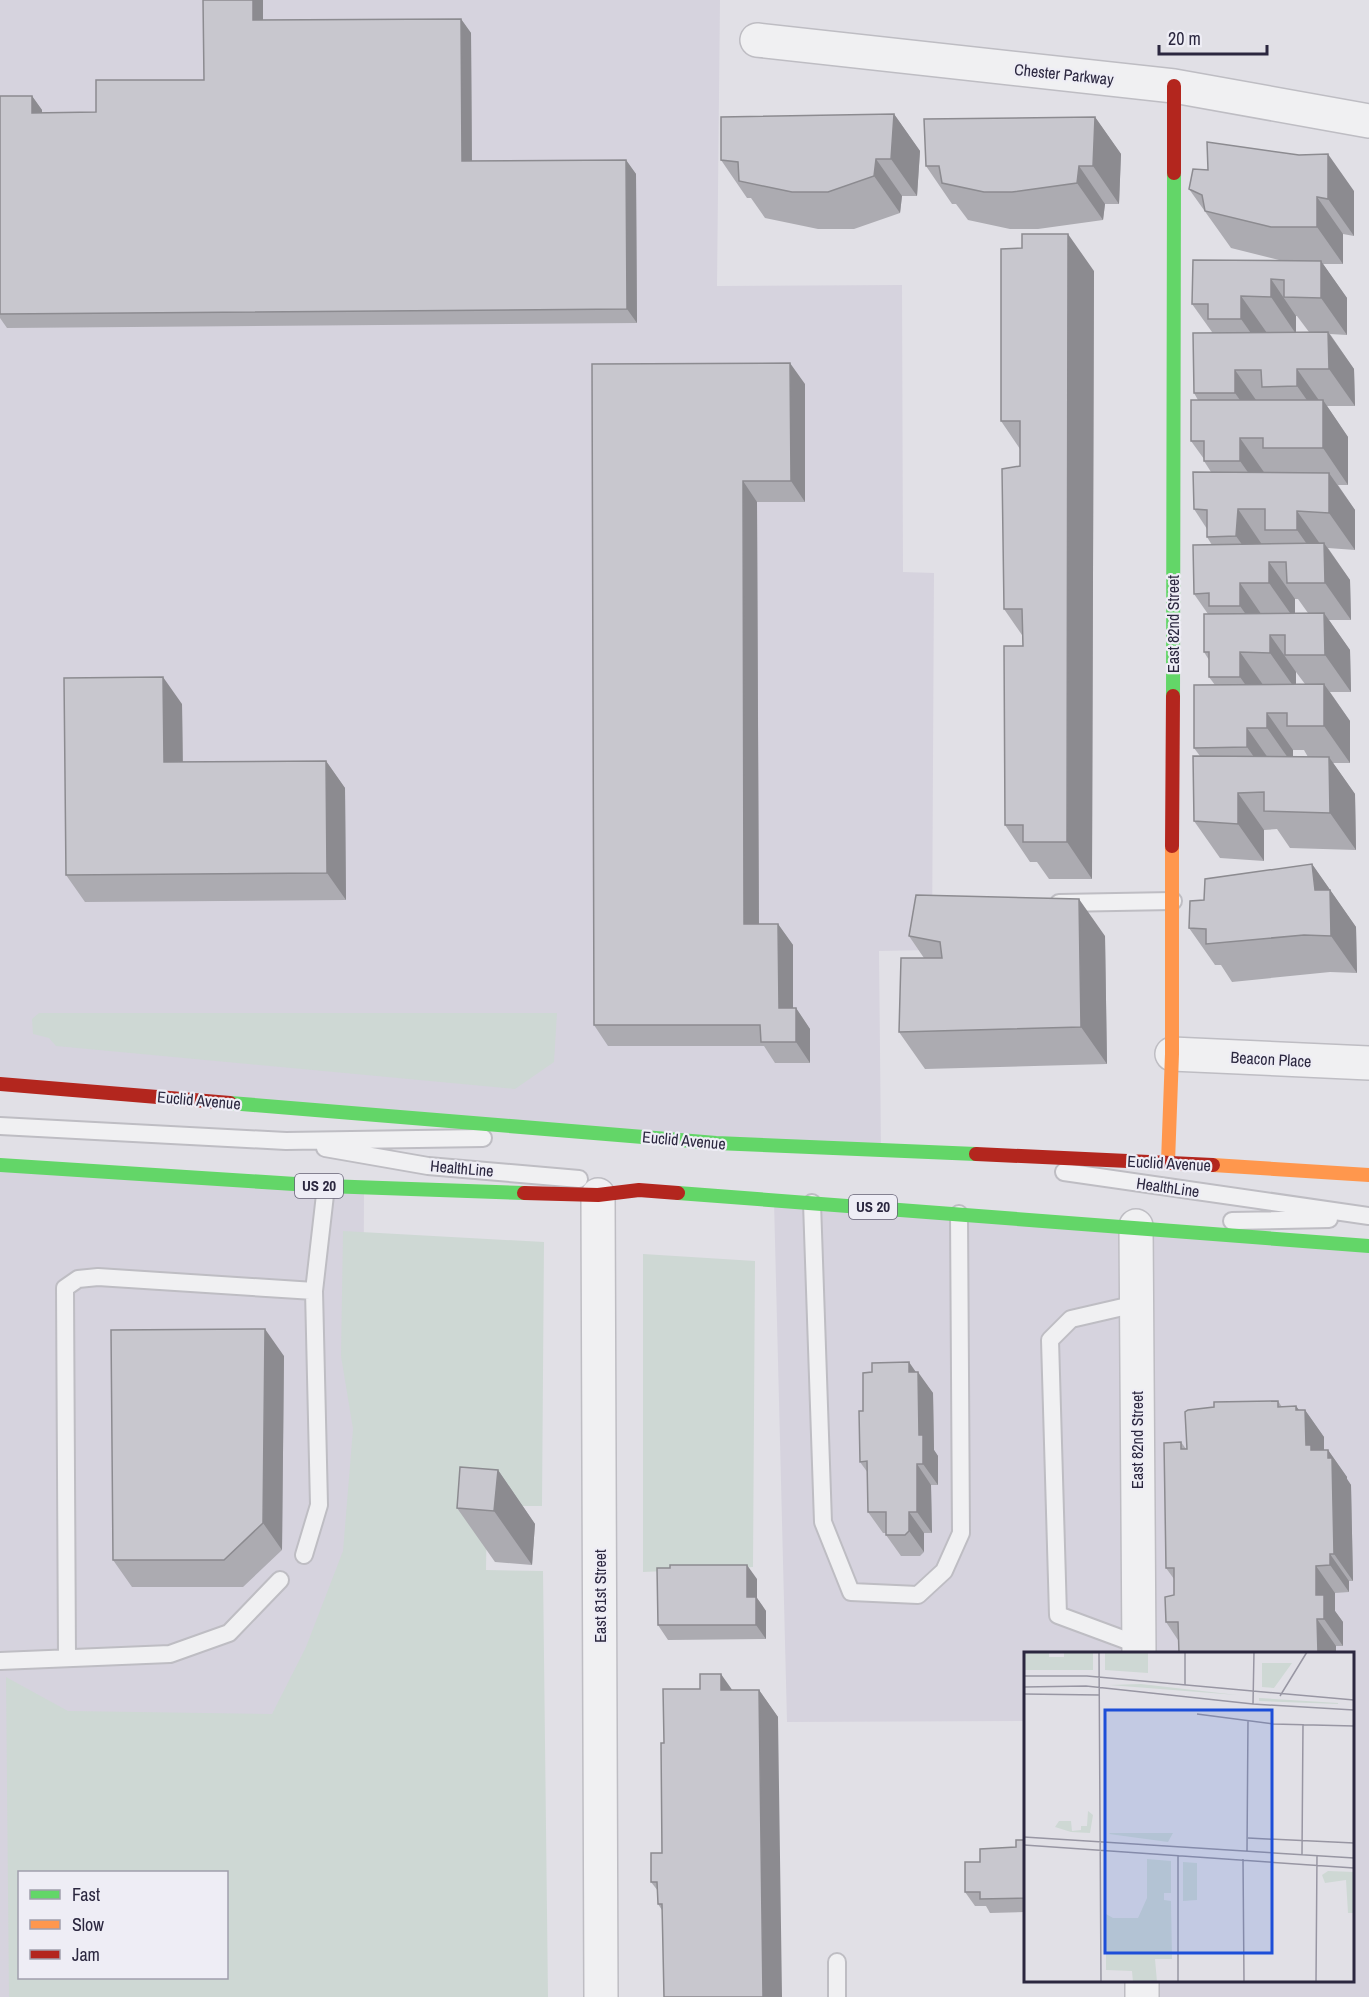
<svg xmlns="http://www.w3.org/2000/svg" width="1369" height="1997" font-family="'Archivo Narrow',sans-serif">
  <rect width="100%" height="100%" fill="#e1e0e6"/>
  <path fill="#d6d3de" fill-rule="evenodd" d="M0 0H720L717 286 902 285 903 572 934 573 932 950 879 951 881 1150 0 1084Z
    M0 1164 364 1187 361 1997H0ZM20 1872H226V1978H20Z
    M774 1201 1369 1246V1997H1142V1981L1352 1980V1654H1026L1025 1721 787 1722Z"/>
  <path fill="#ced8d4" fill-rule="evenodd" d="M39 1013H557L554 1062 515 1089 56 1046 49 1038 33 1034 32 1019Z
    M343 1231 544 1242 542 1506H487L486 1570 543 1571 548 1997H9L6 1677 68 1711 272 1714 306 1647 343 1551 353 1429 341 1356ZM20 1872H226V1978H20Z
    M643 1254 755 1261 753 1567 643 1572Z"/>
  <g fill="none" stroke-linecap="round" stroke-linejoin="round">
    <defs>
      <path id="lane" d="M1059 903 1173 901
        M0 1126 286 1141 483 1138
        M325 1148 428 1166 579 1179
        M1064 1172 1369 1216
        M812 1203 823 1522 851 1592 918 1595 944 1571 961 1533 959 1214
        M1232 1221 1329 1219
        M1136 1304 1071 1319 1050 1340 1058 1615 1139 1645
        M304 1555 319 1505 314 1291 326 1186
        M67 1658 65 1288 78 1279 98 1277 314 1291
        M0 1661 170 1654 229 1633 280 1580
        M837 1962V1997"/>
      <path id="street" d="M757 40 1174 86 1369 121
        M1172 1054 1369 1063
        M598 1195 601 1997
        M1136 1226 1139 1654
        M1142 1980V1997"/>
    </defs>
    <use href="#lane" stroke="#bebdc3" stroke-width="20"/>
    <use href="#street" stroke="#bebdc3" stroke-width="36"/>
    <use href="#lane" stroke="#f0f0f2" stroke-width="16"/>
    <use href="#street" stroke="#f0f0f2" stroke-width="33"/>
    <path stroke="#63d668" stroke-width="14" d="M1173 696 1174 173
      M230 1103 716 1143 976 1154
      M0 1165 326 1186 524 1193
      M678 1193 1369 1246"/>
    <path stroke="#ff974d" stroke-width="14" d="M1168 1162 1172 1054V846
      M1213 1165 1369 1175"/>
    <path stroke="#b3261e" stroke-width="14" d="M1174 173V86
      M1172 846 1173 696
      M0 1084 230 1103
      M976 1154 1213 1165
      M524 1193 598 1195 639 1190 678 1193"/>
  </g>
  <path fill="#acabb1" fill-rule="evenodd" d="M203 0H263V20L461 19 471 33 472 161 626 160 636 174 637 323 7 328 0 318V96H32L42 110V113L96 112 204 80Z
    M894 114 920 151 917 196H902L900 213 854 229H818L765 218 751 198H747L721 160Z
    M1095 117 1121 154 1119 204H1105L1103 220 1038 229H1010L968 220 956 204H952L926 166Z
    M1189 189 1354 191V236L1343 234V264H1323L1347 298V335L1330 334 1354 369 1355 406H1327L1348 437V485H1338L1355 510V550L1328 548 1350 580 1351 620H1329L1350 650 1351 692H1330L1350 721V763H1333L1355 794 1356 850 1290 848 1277 829 1264 830V861L1220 858 1194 821 1200 756 1194 748 1215 685 1209 677V660L1204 652 1208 614 1194 594 1212 545 1207 537V529L1194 509 1211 472 1204 461V459L1191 441 1198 400 1194 393 1212 332 1192 304 1283 261 1231 248ZM1296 316H1297L1309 332H1296ZM1295 599H1298L1308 613H1295ZM1296 672 1305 684H1296ZM1293 750H1304L1308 757 1293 756Z
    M1094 271 1092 879H1049L1037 862H1030L1005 825 1023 646 1022 635 1004 609 1020 466V449L1001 421Z
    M592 364 805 384V502H757L759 924H778L793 945V1008H796L810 1029V1063H775L764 1046H608L594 1025Z
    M182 704 183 762 326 761 345 788 346 900 85 902 66 875Z
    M1312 864 1356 927 1357 973 1330 972 1232 982 1221 965H1215L1189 928 1204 900Z
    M909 936H1105L1107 1064 925 1069 899 1032 924 958Z
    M284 1356 282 1550 243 1587H132L113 1560Z
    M916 1372 933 1393 934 1450 938 1456V1485H931L932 1533H924V1552L920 1556H901L886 1535V1533H883L868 1512V1473L860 1462 863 1411Z
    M1278 1401 1282 1407 1296 1406 1299 1410H1305L1324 1437V1450H1328L1347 1477V1479L1351 1485 1353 1581H1349V1592L1335 1593V1611L1343 1622V1646H1336L1178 1640 1166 1622 1174 1595V1579L1166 1568 1181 1442 1186 1449Z
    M498 1470 535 1524 532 1565 495 1562 457 1508Z
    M757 1579V1598L766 1611V1639L668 1640 658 1625Z
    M733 1690H759L778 1717 662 1910 658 1904V1891L651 1882 662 1853 664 1743Z
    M1026 1840V1912L990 1913 986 1906H975L965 1892 980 1862 1016 1847Z"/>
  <path fill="#8c8b90" d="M253 0H263V34L253 20Z
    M461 19 471 33 472 175 462 161Z
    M32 96 42 110V127L32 113Z
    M894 114 920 151 917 196 891 159Z
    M1095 117 1121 154 1119 204 1093 166Z
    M1328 154 1354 191V236L1328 199Z
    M876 159 902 196 900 213 874 176Z
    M626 160 636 174 637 323 627 309Z
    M1079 166 1105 204 1103 220 1077 183Z
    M1317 197 1343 234V264L1317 227Z
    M1068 234 1094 271 1092 879 1067 842Z
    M1321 261 1347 298V335L1321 298Z
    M1271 279 1296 316V334L1271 297Z
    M1241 296 1267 333V356L1241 319Z
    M1328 332 1354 369 1355 406 1329 369Z
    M790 363 805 384V502L791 481Z
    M1297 369 1323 406V400L1348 437V485L1323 448V423L1297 386Z
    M1235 370 1261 407V430L1235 393Z
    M1240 438 1266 475V498L1240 461Z
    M1329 473 1355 510V550L1329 513Z
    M743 481 757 502 759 945 744 924Z
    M1238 509 1263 546 1262 573 1236 536Z
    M1297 511 1323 548V567L1297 530Z
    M1324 543 1350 580 1351 620 1325 583Z
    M1269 562 1295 599V620L1269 583Z
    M1240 583 1266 621V643L1240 606Z
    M1324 613 1350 650 1351 692 1325 655Z
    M1270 635 1296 672V690L1270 653Z
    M1240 652 1266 689V714L1240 677Z
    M163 677 182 704 183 789 164 762Z
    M1324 684 1350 721V763L1324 726Z
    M1267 713 1293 750V765L1267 728Z
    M1247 728 1273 765V784L1247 747Z
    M1329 757 1355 794 1356 850 1330 813Z
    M326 761 345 788 346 900 327 873Z
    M1238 793 1264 830V861L1238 824Z
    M1312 864 1356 927 1357 973 1331 936 1315 890Z
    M1079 899 1105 936 1107 1064 1081 1027Z
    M778 924 793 945V1029L779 1008Z
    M796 1008 810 1029V1063L796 1042Z
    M265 1329 284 1356 282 1550 263 1523Z
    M909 1362 918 1375V1372L933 1393 934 1450 938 1456V1485L923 1464 909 1372Z
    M1296 1406 1305 1419V1410L1324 1437V1463L1306 1445 1296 1410Z
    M1328 1450 1347 1477V1479L1351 1485 1353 1581 1334 1554Z
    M917 1464 931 1485 932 1533 917 1512Z
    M498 1470 535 1524 532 1565 494 1511Z
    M909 1512 924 1533V1552L909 1531Z
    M1330 1554 1349 1581V1592L1330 1565Z
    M747 1565 757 1579V1598L766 1611V1639L756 1625 747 1597Z
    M1316 1566 1335 1593V1611L1343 1622V1646L1324 1619 1316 1595Z
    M1317 1619 1336 1646V1653H1318Z
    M721 1674 740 1701 721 1690Z
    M759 1690 778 1717 782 1997H763Z"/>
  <path fill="#c8c7ce" stroke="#8c8b90" stroke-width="1.5" d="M203 0H253V20L461 19 462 161 626 160 627 309 0 314V96H32V113L96 112V80H204Z
    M894 114 891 159H876L874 176 828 192H792L739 181 738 162 721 160V117Z
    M1095 117 1093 166H1079L1077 183 1012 192H984L942 183 939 166H926L924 119Z
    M1207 142 1299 155 1328 154V199L1317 197V227H1271L1205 211 1202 195 1189 189 1193 169 1208 170Z
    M1022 234H1068L1067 842H1023V825H1005L1004 646H1023L1022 609H1004L1002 469 1020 466V421H1001V249L1022 248Z
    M1193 260 1321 261V298L1284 297V280L1271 279V297L1241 296V319H1208V304H1192Z
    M1328 332 1329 369H1297V386L1262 387 1261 370H1235V393H1194L1193 333Z
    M790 363 791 481H743L744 924H778L779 1008H796V1042H761L760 1025H594L592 364Z
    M1191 400H1323V448H1263V438H1240V461H1204V441H1191Z
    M1193 472 1329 473V513L1297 511V530H1265V509H1238L1236 536 1207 537V510L1194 509Z
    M1324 543 1325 583H1287L1286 562H1269V583H1240V606H1209V593L1194 594 1193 545Z
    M1324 613 1325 655H1285V635H1270V653L1240 652V677H1209V652H1204V614Z
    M163 677 164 762 326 761 327 873 66 875 64 678Z
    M1324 684V726H1287V713H1267V728H1247V747L1194 748V685Z
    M1193 756 1329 757 1330 813 1264 811V792L1238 793V824L1194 821Z
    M1312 864 1315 890H1330L1331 936 1304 935 1206 944V929L1189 928 1190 901 1204 900 1205 879Z
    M916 895 1079 899 1081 1027 899 1032 901 958H942L940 942 909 936Z
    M265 1329 263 1523 224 1560H113L111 1330Z
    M909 1362V1372H918L919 1435H923V1464H917V1512H909V1531L905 1535H886V1512H868L867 1461 860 1462 859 1411H863V1373L872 1372V1363Z
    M1278 1401V1407L1296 1406V1410H1305L1306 1445H1311V1450H1328V1458H1332L1334 1554H1330V1565L1316 1566V1595H1324V1619H1317L1318 1653H1179L1178 1622H1166L1165 1597 1174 1595V1568H1166L1164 1443 1181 1442V1449H1187L1185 1412 1188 1410 1214 1407V1402Z
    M460 1467 498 1470 494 1511 457 1508Z
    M670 1565H747V1597H756V1625H658L657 1568H670Z
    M700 1674H721V1690H759L763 1997H664L662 1904H658L657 1882H651V1853H662L661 1743H664L663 1689H700Z
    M1016 1840H1026V1898L980 1899V1892H965V1862H980V1849L1016 1847Z"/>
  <g text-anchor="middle" stroke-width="4.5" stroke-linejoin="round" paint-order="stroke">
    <g fill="#eeedf5" stroke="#666276" stroke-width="1.5">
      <rect x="295" y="1174" width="48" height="24" rx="4.5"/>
      <rect x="849" y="1195" width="48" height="24" rx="4.5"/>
    </g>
    <g font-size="15" font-weight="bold" fill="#2b273f">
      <text x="319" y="1191">US 20</text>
      <text x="873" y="1212">US 20</text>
    </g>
    <g font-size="16" fill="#2b273f" stroke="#eeedf5">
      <text transform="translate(1064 74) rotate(6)" y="6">Chester Parkway</text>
      <text transform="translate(1173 624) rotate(-90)" y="6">East 82nd Street</text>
      <text transform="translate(1271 1059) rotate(3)" y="6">Beacon Place</text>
      <text transform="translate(199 1100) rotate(5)" y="6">Euclid Avenue</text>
      <text transform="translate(684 1140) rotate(5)" y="6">Euclid Avenue</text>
      <text transform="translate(1169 1163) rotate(3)" y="6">Euclid Avenue</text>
      <text transform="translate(462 1168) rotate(5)" y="6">HealthLine</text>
      <text transform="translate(1168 1187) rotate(8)" y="6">HealthLine</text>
      <text transform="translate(1137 1440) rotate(-90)" y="6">East 82nd Street</text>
      <text transform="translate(600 1596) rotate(-90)" y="6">East 81st Street</text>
    </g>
  </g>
  <g transform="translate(1024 1652)">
    <rect width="330" height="330" fill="#e1e0e6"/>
    <path d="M0 0H25V5H40V0H69V18H0ZM81 0H124V21L81 18ZM238 11H268L250 36 238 35ZM117 32 213 43 85 33ZM235 46 314 51V52L235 49ZM64 159 69 163 66 181 47 180 31 175 35 169H47L48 179 57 178V174H63ZM149 181 144 190 85 182 86 181ZM123 207 147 209V241H140V248L147 249 148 307H131L133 330H109L108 319 82 318V262L89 266H114L123 246ZM159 210 173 211V248L159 249ZM304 219 330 220V261H324L322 228 301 231 298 223Z" fill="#ced8d4"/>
    <path fill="none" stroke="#9896a3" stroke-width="1.5" d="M75 0 77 330M161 0V33M0 24H63L330 48M0 35 62 34 229 52 330 58M0 42 75 43M256 44 283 0M229 52 230 0M173 62 249 72 330 74M0 185 330 206M224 186 330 191M0 193 330 216M223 199 224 68M154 203V330M278 203 279 72M219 207 220 330M292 330 293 203"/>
    <path fill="#1d4ed8" fill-opacity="0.15" stroke="#1d4ed8" stroke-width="3" d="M81 58H248V301H81Z"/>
    <rect width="330" height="330" fill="none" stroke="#2b273f" stroke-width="3"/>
  </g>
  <rect x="18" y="1871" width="210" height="108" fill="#eeedf5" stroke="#a09eac" stroke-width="1.5"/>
  <rect x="30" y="1890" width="30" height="9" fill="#63d668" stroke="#a09eac" stroke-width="1.5"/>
  <text x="72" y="1901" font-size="18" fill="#2b273f">Fast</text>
  <rect x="30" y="1920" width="30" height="9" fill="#ff974d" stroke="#a09eac" stroke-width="1.5"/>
  <text x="72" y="1931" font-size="18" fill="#2b273f">Slow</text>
  <rect x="30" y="1950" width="30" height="9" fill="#b3261e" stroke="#a09eac" stroke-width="1.5"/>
  <text x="72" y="1961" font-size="18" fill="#2b273f">Jam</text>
  <path d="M1159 45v9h108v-9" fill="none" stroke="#2b273f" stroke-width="3"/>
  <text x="1168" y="45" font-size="18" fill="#2b273f" stroke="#eeedf5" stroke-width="4.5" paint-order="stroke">20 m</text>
</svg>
